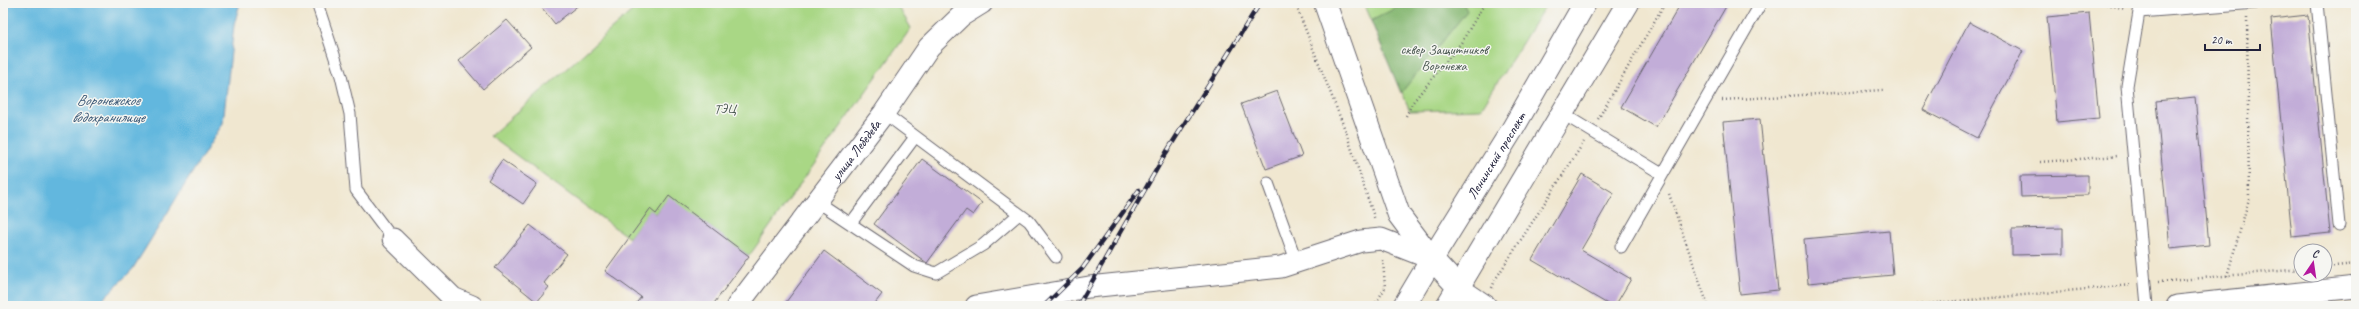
<svg xmlns="http://www.w3.org/2000/svg" width="2359" height="309" font-family="Caveat,sans-serif">
  <rect width="100%" height="100%" fill="#f6f6f2"/>
  <filter id="ink" filterUnits="userSpaceOnUse"><feTurbulence type="fractalNoise" baseFrequency=".025" numOctaves="2"/><feDisplacementMap in="SourceGraphic" scale="8" xChannelSelector="R" yChannelSelector="G"/><feConvolveMatrix kernelMatrix="1 2 1 2 8 2 1 2 1" color-interpolation-filters="sRGB"/></filter>
  <filter id="wash" filterUnits="userSpaceOnUse"><feTurbulence type="fractalNoise" baseFrequency=".012" numOctaves="4" result="noise"/><feDisplacementMap in="SourceGraphic" scale="16" xChannelSelector="R" yChannelSelector="G"/><feGaussianBlur stdDeviation="0.9" result="paint"/><feColorMatrix in="noise" values="0 0 0 0 0 0 0 0 0 0 0 0 0 0 0 0 0 1.4 0 .05"/><feComposite in="paint" operator="in"/></filter>
  <g filter="url(#wash)">
    <rect width="100%" height="100%" fill="#f0e7d0"/>
    <path fill="#a9d785" stroke="#667c60" d="M641 3H896L911 28 749 256 669 197 656 214 650 210 629 238 490 136Z
      M1364 3H1547L1481 109 1410 111Z"/>
    <path fill="#86b872" stroke="#546d56" d="M1405 3H1463L1467 11 1401 93 1371 21Z"/>
    <path fill="#62b7de" stroke="#426c8c" d="M3 3H240L234 25 223 123 132 270 96 306H3Z"/>
    <g id="blocks">
      <path fill="#c2add8" d="M538 3H581L555 24Z
        M1681 3H1728L1656 127 1621 107Z
        M2089 13 2099 118 2057 122 2047 17Z
        M2308 15 2330 233 2292 237 2271 19Z
        M507 20 531 47 483 89 459 61Z
        M1969 22 2023 51 1977 138 1923 110Z
        M1277 91 1302 156 1266 169 1241 104Z
        M2195 97 2209 245 2170 249 2156 101Z
        M1760 119 1778 290 1740 294 1723 122Z
        M922 159 982 203 973 215 966 210 927 263 874 224Z
        M502 160 537 184 523 204 488 180Z
        M1582 174 1614 193 1581 250 1631 279 1615 306H1611L1532 260Z
        M2088 175V195L2021 197 2020 176Z
        M669 196 749 256 712 306H634L641 297 605 271 650 209 656 214Z
        M530 225 567 254 544 283 549 287 537 302 495 268Z
        M2063 228V254L2012 255V229Z
        M1889 231 1893 275 1808 283 1804 239Z
        M824 251 882 294 873 306H783Z"/>
    </g>
  </g>
  <g filter="url(#ink)">
    <use href="#blocks" fill-opacity="0" stroke="#6a676f" stroke-width="1"/>
    <g fill="none" stroke-linecap="round" stroke-linejoin="round">
      <defs>
        <path id="lane" d="M317 3 341 76 350 114 356 190 393 239
          M2317 3 2339 225
          M884 113 1029 221 1056 257
          M1563 114 1662 174
          M1268 183 1297 263
          M818 202 914 266 936 273 983 245 1019 214
          M851 223 915 137
          M1621 247 1761 3
          M2147 306 2127 86 2139 12 2256 3"/>
        <g id="street">
          <path d="M393 239 453 298 472 306"/>
          <path d="M1459 288 1486 306"/>
          <path id="s1" d="M737 306 884 113 929 47 961 16 982 3"/>
          <path d="M976 306 1089 287 1281 267 1361 241 1381 239 1432 259"/>
          <path d="M2177 306 2356 287"/>
        </g>
        <g id="primary">
          <path id="s2" d="M1432 259 1512 130 1585 3"/>
        </g>
        <path id="highway" d="M1325 3 1399 215 1432 259 1459 288
          M1404 306 1432 259
          M1447 306 1628 3"/>
      </defs>
      <use href="#lane" stroke="#6a676f" stroke-width="13"/>
      <use href="#street" stroke="#6a676f" stroke-width="23"/>
      <use href="#primary" stroke="#6a676f" stroke-width="24"/>
      <use href="#highway" stroke="#6a676f" stroke-width="24"/>
      <path stroke="#6a676f" stroke-width="2.5" stroke-dasharray="1 3" stroke-linecap="butt" d="M1295 3 1346 132 1375 220
        M2103 3 2125 9
        M1722 100 1883 90
        M1406 116 1413 102 1461 43 1485 3
        M1598 119 1665 3
        M2040 162 2118 156
        M1669 194 1708 306
        M2325 267 2356 264
        M2227 276 2249 199 2247 18
        M2158 282 2301 269
        M1492 288 1495 280 1584 142
        M1374 306 1385 288 1383 260
        M1905 306 2131 285"/>
      <use href="#lane" stroke="#fff" stroke-width="11"/>
      <use href="#street" stroke="#fff" stroke-width="21"/>
      <use href="#primary" stroke="#fff" stroke-width="22"/>
      <use href="#highway" stroke="#fff" stroke-width="22"/>
      <defs>
        <path id="rail" d="M1044 306 1082 269 1139 190
          M1078 306 1166 153 1260 3"/>
      </defs>
      <use href="#rail" stroke="#22223b" stroke-width="4.5"/>
      <use href="#rail" stroke="#f6f6f2" stroke-width="3" stroke-dasharray="9" stroke-linecap="butt"/>
    </g>
  </g>
  <g text-anchor="middle" stroke-width="3" stroke-linejoin="round" paint-order="stroke">
    <g font-size="14" fill="#4a5851" stroke="#f6f6f2">
      <text x="1444" y="54">сквер Защитников<tspan x="1444" dy="16">Воронежа</tspan></text>
      <text x="725" y="113">ТЭЦ</text>
    </g>
    <g font-size="14" fill="#22223b" stroke="#f6f6f2">
      <text dy="5" stroke="none"><textPath href="#s1" startOffset="196">улица Лебедева</textPath></text>
      <text dy="5" stroke="none"><textPath href="#s2" startOffset="122">Ленинский проспект</textPath></text>
    </g>
    <g font-size="15" font-style="italic" fill="#385674" stroke="#f6f6f2">
      <text x="108" y="105">Воронежское<tspan x="108" dy="17">водохранилище</tspan></text>
    </g>
  </g>
  <rect width="2359" height="309" fill="none" stroke="#f6f6f2" stroke-width="16"/>
  <g transform="translate(2313 263) rotate(13)"><circle r="19" fill="#f6f6f2" stroke="#a1a1a9"/>
  <path d="M0-3L7 15L0 10L-7 15Z" fill="#b5179e"/>
  <text y="-6" font-size="11" font-weight="bold" text-anchor="middle" fill="#22223b">С</text>
  </g>
  <path d="M2205 44v6h55v-6" fill="none" stroke="#22223b" stroke-width="2"/>
  <text x="2211" y="44" font-size="12" fill="#22223b" stroke="#f6f6f2" stroke-width="3" paint-order="stroke">20 m</text>
</svg>
